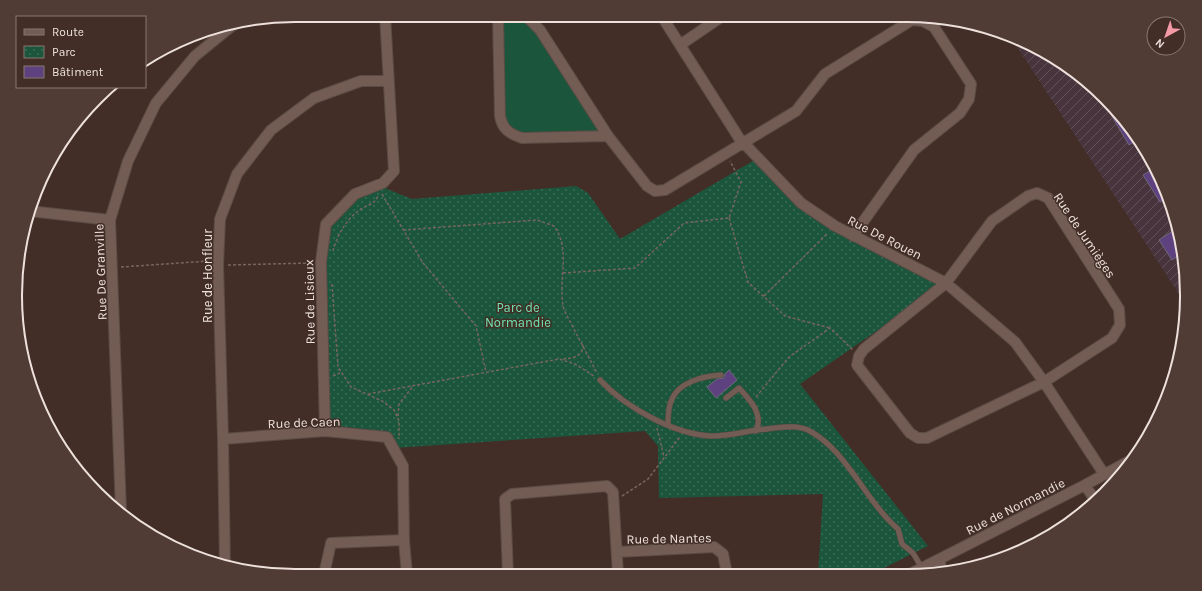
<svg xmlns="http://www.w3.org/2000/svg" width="1202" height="591" font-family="Karla,sans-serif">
  <defs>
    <pattern id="industrial-furrows" width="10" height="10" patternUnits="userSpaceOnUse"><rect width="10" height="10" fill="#47343c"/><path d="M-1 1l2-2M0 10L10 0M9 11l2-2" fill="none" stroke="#625158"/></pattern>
    <pattern id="park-dots" width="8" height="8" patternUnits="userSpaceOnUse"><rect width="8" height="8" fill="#1b553c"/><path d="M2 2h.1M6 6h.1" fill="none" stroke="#3c6d58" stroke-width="1.8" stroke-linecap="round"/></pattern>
  </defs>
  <rect width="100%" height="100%" fill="#422e27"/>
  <path fill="url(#industrial-furrows)" d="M1010 36 1030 44 1077 73 1117 110 1149 155 1172 205 1185 259 1186 305Z"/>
  <path fill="#1b553c" d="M498 15H525L608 136 522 138 501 124Z"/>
  <path fill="url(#park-dots)" d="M758 158 801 203 946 283 800 384 928 546 872 574H818L823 494 659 498 658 446 645 431 394 448 387 437 325 431 321 262 326 224 355 194 383 183 387 189 412 199 576 186 588 193 620 239Z"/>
  <path fill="#5d427f" stroke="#70687c" d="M1116 109 1138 139 1129 145 1110 113Z
    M1155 168 1168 197 1160 202 1143 175Z
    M1177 228 1183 252 1172 260 1159 240Z
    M729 370 737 380 716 398 707 387 717 379 724 378 725 374Z"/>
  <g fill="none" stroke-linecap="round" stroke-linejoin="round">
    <defs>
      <path id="service" d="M600 380C625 407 675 435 712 436 727 436 743 432 757 430 773 429 793 423 808 430 847 450 865 501 898 529L902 544 913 553 922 568
        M726 398 739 388C750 400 764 414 756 431
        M668 424C668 416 668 406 672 399 679 382 704 376 721 375"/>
      <path id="minor" d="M498 15 500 116C502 129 510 134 522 138L608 136
        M525 15 540 30 608 136 647 186 655 191 665 190 796 111 825 74 912 20 923 21 934 27 971 84 969 99 960 113 914 150 853 236
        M661 15 739 138 801 203 835 226 946 283 1015 342 1044 382 1104 474
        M680 45 724 15
        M1037 193 1048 198 1119 309 1120 325 1112 338 1044 382 927 438H918L910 433 857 365 859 356 864 349 946 283 992 221 1028 196Z
        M29 211 110 220
        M325 431 321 262 326 224 355 194 383 183 394 171 385 15
        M223 439 325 431 387 437 403 466 404 540 407 575
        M1085 485 1095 500
        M121 511 110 220 128 161 156 103 195 56 233 25
        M617 552 714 547 723 554 727 574
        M940 559 941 574
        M225 567 223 439 218 265 220 219 237 174 271 130 314 98 361 81H389
        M910 574 1085 485 1131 460
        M326 575 325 570 331 543 404 540
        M508 575 505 499 512 494 607 486 613 492 618 574"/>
    </defs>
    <use href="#service" stroke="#5b4b44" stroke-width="6"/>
    <use href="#minor" stroke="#5b4b44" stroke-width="12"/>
    <path stroke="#77655e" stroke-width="1.5" stroke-dasharray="3 2" stroke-linecap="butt" d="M382 194 423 263 476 326 486 372
      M729 218 748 282 785 316 830 328
      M403 230 537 220 554 226C572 251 557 281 564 310L597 373
      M333 251C337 235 347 218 361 209 367 205 376 204 378 195
      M228 265 312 263
      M121 267 209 261
      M563 273 635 268 684 223 729 218 741 182 730 161
      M332 284 338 367 351 387 382 401 394 410 399 421V439
      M764 296 828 233
      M563 359C573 358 583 357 583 345
      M333 376 340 373
      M368 394 559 359 575 364 594 376
      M756 397 789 357 830 328 853 350
      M398 416 399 404 414 385
      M657 428 664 457
      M622 496 648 479 680 437"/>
    <use href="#service" stroke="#725c54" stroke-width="5"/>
    <use href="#minor" stroke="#725c54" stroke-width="10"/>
  </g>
  <g text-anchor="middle" stroke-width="3" stroke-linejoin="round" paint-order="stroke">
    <g font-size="13" fill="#eee1dc" stroke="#422e27">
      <text transform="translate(1085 235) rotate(56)" y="5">Rue de Jumièges</text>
      <text transform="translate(885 237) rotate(27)" y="5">Rue De Rouen</text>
      <text transform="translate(100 272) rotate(-92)" y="5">Rue De Granville</text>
      <text transform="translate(207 276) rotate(-90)" y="5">Rue de Honfleur</text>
      <text transform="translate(309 302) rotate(-91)" y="5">Rue de Lisieux</text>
      <text transform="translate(304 422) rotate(-2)" y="5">Rue de Caen</text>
      <text transform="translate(1015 506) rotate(-27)" y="5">Rue de Normandie</text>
      <text transform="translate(669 538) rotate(-1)" y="5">Rue de Nantes</text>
    </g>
    <g font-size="13" fill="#71e5af" stroke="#422e27">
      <text x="518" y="312">Parc de<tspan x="518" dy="15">Normandie</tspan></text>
    </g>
  </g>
  <path d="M0 0H1202V591H0ZM295 22H907A273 273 0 0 1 1180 295V296A273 273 0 0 1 907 569H295A273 273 0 0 1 22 296V295A273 273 0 0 1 295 22Z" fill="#503c35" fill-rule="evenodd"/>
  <path fill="none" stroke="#eee1dc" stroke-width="2" d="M295 22H907A273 273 0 0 1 1180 295V296A273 273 0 0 1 907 569H295A273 273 0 0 1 22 296V295A273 273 0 0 1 295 22Z"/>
  <rect x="16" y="16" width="130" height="72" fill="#422e27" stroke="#87766f"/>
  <rect x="24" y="29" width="20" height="6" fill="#725c54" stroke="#87766f"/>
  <text x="52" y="36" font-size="12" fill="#eee1dc">Route</text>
  <rect x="24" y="46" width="20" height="12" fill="url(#park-dots)" stroke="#87766f"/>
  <text x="52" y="56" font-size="12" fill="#eee1dc">Parc</text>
  <rect x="24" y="66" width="20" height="12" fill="#5d427f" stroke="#87766f"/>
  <text x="52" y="76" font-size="12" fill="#eee1dc">Bâtiment</text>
  <g transform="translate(1166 36) rotate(220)"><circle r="19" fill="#422e27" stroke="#87766f"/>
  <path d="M0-3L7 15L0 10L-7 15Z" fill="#f49aa6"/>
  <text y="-6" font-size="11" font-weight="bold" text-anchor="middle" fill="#eee1dc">N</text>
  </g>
</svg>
